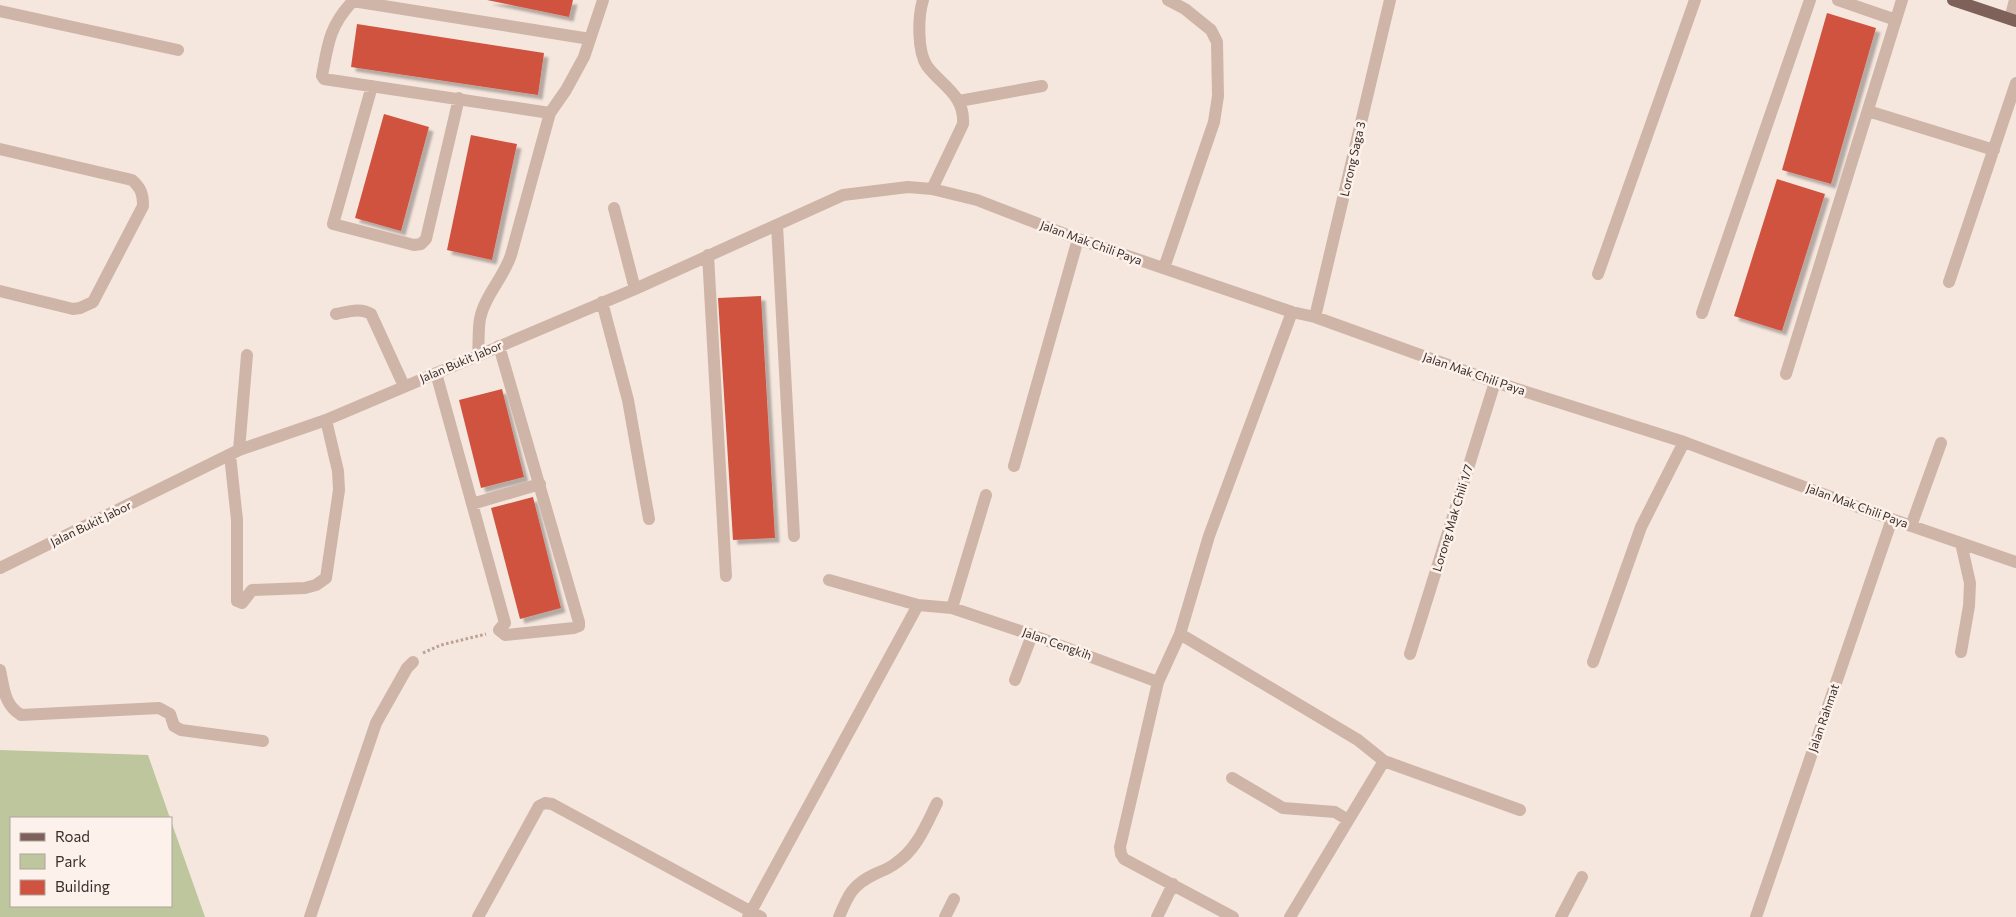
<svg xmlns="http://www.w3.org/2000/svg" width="2016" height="917" font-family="Commissioner,sans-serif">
  <defs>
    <filter id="shadow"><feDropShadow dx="4.5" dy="4.5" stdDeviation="1" flood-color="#0004"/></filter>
  </defs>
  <rect width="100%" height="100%" fill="#f5e7de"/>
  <path fill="#bdc69c" d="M0 750 148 755 170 818H11V906H171V821L205 917H0Z"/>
  <path fill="#d05341" filter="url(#shadow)" d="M487 0H573L569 17Z
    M1827 13 1876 28 1831 184 1782 170Z
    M357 24 544 53 538 95 351 67Z
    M384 114 429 127 401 231 355 218Z
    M471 135 517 144 492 260 447 250Z
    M1777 179 1825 194 1782 331 1734 316Z
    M761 296 775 538 733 540 718 298Z
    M502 389 524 477 481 488 459 400Z
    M533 497 561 608 520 619 491 508Z"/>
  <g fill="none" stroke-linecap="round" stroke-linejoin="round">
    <path stroke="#bb9f92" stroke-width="3" stroke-dasharray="2.5 2.5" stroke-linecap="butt" d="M423 653 441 645 486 634"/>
    <path stroke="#cfb5a8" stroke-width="12" d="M923 0C918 16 917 51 927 66 942 86 965 95 963 124L932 189
      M1838 0 1896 20
      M0 11 178 50
      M2010 19 2015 0
      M372 86 333 224 414 245 421 244 426 239 459 98
      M959 101 1042 86
      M1868 111 1994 150
      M550 113 324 79 322 76C328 44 329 27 352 2H359L590 39
      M0 149 132 180C141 188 143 194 143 206L93 302 80 308 73 309 0 291
      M614 208 635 289
      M777 225 794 536
      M708 255 726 576
      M1164 268 1214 122 1218 96 1217 42 1211 30 1185 9 1168 0
      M1598 274 1695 0
      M1949 282 2016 83
      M602 302 628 400 649 519
      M1702 313 1810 0
      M336 314C347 312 361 307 371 314L404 386
      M1315 317 1390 0
      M478 355C479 343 478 330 480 319 484 297 504 277 511 255L550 113 566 90 584 57 603 0
      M436 373 505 623 499 630 505 635 574 628 579 626V622L499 346
      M1786 374 1902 0
      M239 450 247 355
      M230 455 237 520V601L242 603 252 590 305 588 316 585 326 578 339 490 338 471 326 420
      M1014 466 1078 239
      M472 504 540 484
      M1911 526 1941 443
      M1961 543 1970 583 1969 606 1961 652
      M0 568 239 450 326 420 635 289 843 195 908 187 932 189 977 200 1078 239 1292 312 1315 317 1495 382 1684 442 1874 513 2016 562
      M829 580 918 605
      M952 608 986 495
      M1180 634 1358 740 1384 761 1290 917
      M1410 654 1495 382
      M1593 662 1641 527 1684 442
      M0 670C4 688 4 705 21 715L159 708 170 714 174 726 181 730 263 741
      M1015 680 1032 635
      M1158 682 1120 847 1121 854 1124 859 1233 917
      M1384 761 1520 810
      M1232 778 1283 808 1335 812 1348 820
      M310 917 376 723 407 668 413 662
      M478 917 539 806 545 803 552 804 761 917
      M748 917 918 605 952 608 1032 635 1158 682 1180 634 1209 536 1292 312
      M839 917C848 895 852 885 875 874 882 871 890 868 896 863 917 849 926 825 937 803
      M945 917 954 899
      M1157 917 1173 884
      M1561 917 1582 877
      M1756 917 1892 519"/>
    <path stroke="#7e6159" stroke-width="12" d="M1953 0 2016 21"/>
  </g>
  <g text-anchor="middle" stroke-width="5" stroke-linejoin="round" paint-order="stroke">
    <g font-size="12" fill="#3b2d29" stroke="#fcf2eb">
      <text transform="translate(1353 159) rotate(-77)" y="4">Lorong Saga 3</text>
      <text transform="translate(1091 243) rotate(20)" y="4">Jalan Mak Chili Paya</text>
      <text transform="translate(461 362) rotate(-23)" y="4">Jalan Bukit Jabor</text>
      <text transform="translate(1474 374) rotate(19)" y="4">Jalan Mak Chili Paya</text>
      <text transform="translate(1857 506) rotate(20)" y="4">Jalan Mak Chili Paya</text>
      <text transform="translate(1453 518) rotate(-73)" y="4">Lorong Mak Chili 1/7</text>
      <text transform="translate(91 524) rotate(-26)" y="4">Jalan Bukit Jabor</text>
      <text transform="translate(1057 644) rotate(20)" y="4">Jalan Cengkih</text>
      <text transform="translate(1824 718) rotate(-71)" y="4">Jalan Rahmat</text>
    </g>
  </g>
  <rect x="10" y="817" width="162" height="90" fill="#fcf2eb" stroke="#afa39d"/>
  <rect x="20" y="833" width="25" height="8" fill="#7e6159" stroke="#afa39d"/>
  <text x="55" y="842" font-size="15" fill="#3b2d29">Road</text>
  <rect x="20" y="854" width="25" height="15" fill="#bdc69c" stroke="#afa39d"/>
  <text x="55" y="867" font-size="15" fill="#3b2d29">Park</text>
  <rect x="20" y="880" width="25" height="15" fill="#d05341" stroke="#afa39d"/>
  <text x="55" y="892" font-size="15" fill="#3b2d29">Building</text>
</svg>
